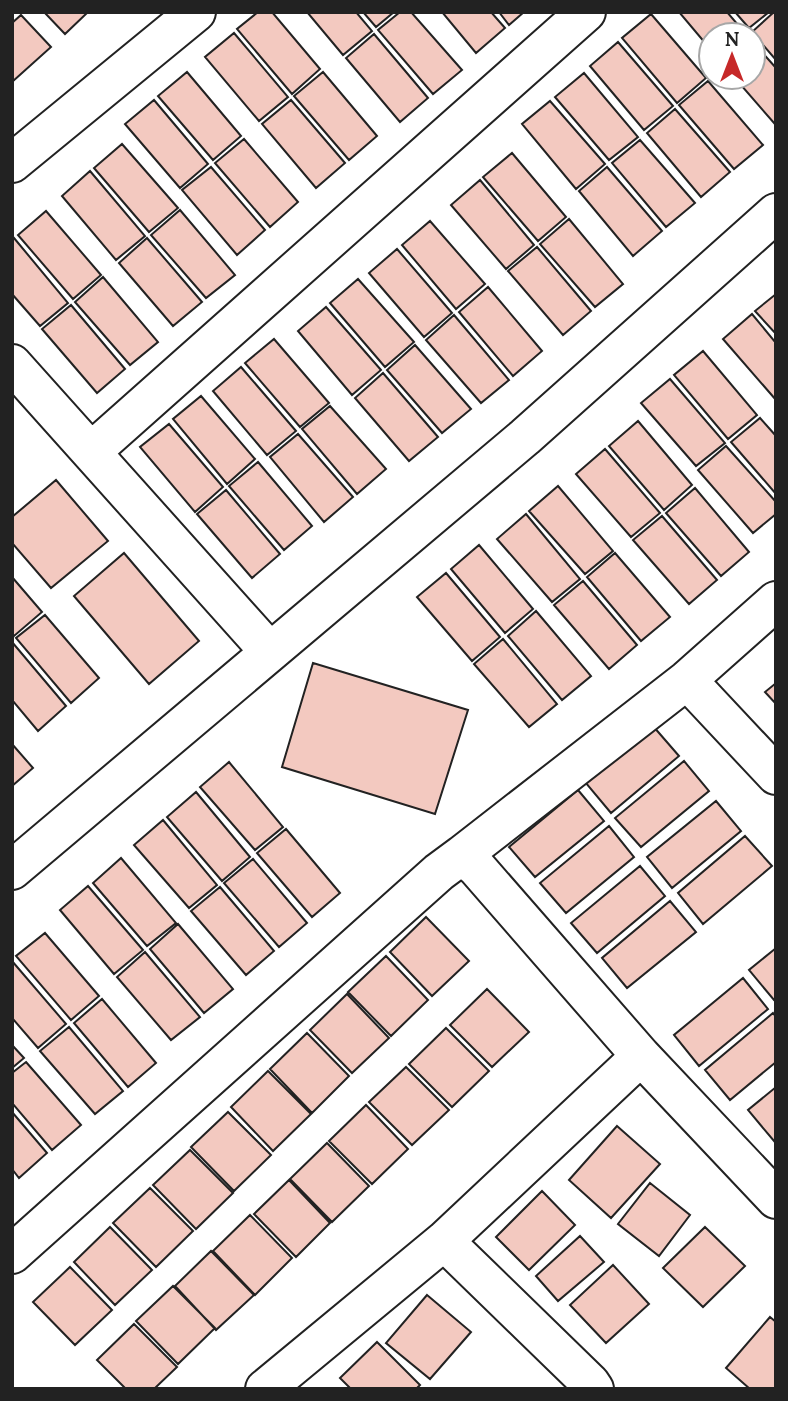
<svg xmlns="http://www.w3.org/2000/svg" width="788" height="1401" font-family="Lora,serif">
  <rect width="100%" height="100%" fill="#fff"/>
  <path fill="#f3c9c0" stroke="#222" stroke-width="2" d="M44 12H88L65 34Z
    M258 12H272L320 69 292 94 237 29Z
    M307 12H356L372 31 343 55Z
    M363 12H394L376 27Z
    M400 12H411L462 70 433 94 378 30Z
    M442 12H491L505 28 476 53Z
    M499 12H524L509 25Z
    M679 12H727L745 33 742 35H711V50Z
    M735 12H769L749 28Z
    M774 12H776V60L752 32Z
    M651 14 706 78 677 103 622 38Z
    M21 15 51 47 12 82V23Z
    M234 33 288 97 259 121 205 57Z
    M374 34 428 98 400 122 346 58Z
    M618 42 673 106 644 130 590 66Z
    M753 42 776 68V121L774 123 734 77H753Z
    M187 72 241 136 213 160 158 96Z
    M323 72 377 136 349 160 294 96Z
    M584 73 638 137 609 160 555 97Z
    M708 81 763 145 734 169 679 105Z
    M154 100 208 164 180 188 125 124Z
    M291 100 345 163 316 188 262 124Z
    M550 101 605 164 576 189 522 124Z
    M675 109 730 172 701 197 647 133Z
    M244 139 298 202 270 227 215 163Z
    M640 140 695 203 666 227 612 163Z
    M122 144 178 208 149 232 94 168Z
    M512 153 566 217 538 241 483 177Z
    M211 167 265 230 237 255 182 190Z
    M607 167 662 231 633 256 579 191Z
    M90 171 145 236 116 260 62 196Z
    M480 180 534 245 506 269 451 205Z
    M180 210 235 275 206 298 151 235Z
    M46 211 101 275 73 299 18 235Z
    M569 219 623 284 595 307 540 244Z
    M430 221 485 284 456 309 402 245Z
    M14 238 68 303 40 326 12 294V240Z
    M147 238 202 302 173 326 119 263Z
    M537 247 591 311 563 335 508 271Z
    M397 249 452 313 424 337 369 273Z
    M103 277 158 342 130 365 75 302Z
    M358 279 414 342 385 367 330 303Z
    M488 287 542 351 513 376 459 312Z
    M776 294V334L755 311Z
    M71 305 125 369 97 393 42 329Z
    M326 307 381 370 352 395 298 331Z
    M752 314 776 343V400L723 339Z
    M454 315 509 380 481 403 426 340Z
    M274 339 329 403 300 427 245 363Z
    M415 345 471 409 442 433 387 370Z
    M703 351 757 415 728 439 674 375Z
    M241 367 296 431 267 455 213 391Z
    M383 373 438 437 409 461 355 398Z
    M670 379 725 443 696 466 641 403Z
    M201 396 255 459 227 484 173 419Z
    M330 406 386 469 357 494 302 429Z
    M760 418 776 436V494L731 442Z
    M638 421 692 485 664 510 609 446Z
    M169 424 223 487 195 512 140 447Z
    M298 434 353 497 324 522 270 457Z
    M726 446 776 502V514L753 533 698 470Z
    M605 449 660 513 631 537 576 474Z
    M258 462 312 526 284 550 229 486Z
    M56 480 108 541 51 588 12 543V517Z
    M558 486 613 551 585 574 529 511Z
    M695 488 749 552 721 576 666 513Z
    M226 490 280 554 252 578 197 514Z
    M526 514 580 579 552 602 497 539Z
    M662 516 717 580 689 604 633 540Z
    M479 545 533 609 505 633 451 569Z
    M124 553 199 641 149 684 74 596Z
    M615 553 670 617 641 641 587 577Z
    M446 573 500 637 472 661 417 597Z
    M12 577 42 612 14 636 12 634Z
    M583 581 637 645 609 669 554 605Z
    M536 611 591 676 562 700 508 636Z
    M45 615 99 678 71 703 16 638Z
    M503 639 557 704 529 727 474 664Z
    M12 642 66 706 38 731 12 700Z
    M313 663 468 710 435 814 282 767Z
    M776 683V704L765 692Z
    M653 726 679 756 611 813 585 782Z
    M12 744 33 768 12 786Z
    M684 761 709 791 641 847 615 818Z
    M229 762 283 827 255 850 200 787Z
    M578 790 604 821 535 877 509 847Z
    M196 792 250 857 222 881 167 817Z
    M716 801 741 831 672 888 647 857Z
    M163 820 217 885 189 908 134 845Z
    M609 826 634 857 566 913 540 883Z
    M286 829 340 893 312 917 257 853Z
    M745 836 772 866 703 924 678 893Z
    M121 858 176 923 147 946 93 883Z
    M253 859 307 923 279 947 224 883Z
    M640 866 665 896 597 953 571 923Z
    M88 886 143 950 114 974 60 910Z
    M220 887 274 951 246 975 191 911Z
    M670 901 696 932 627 988 602 958Z
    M426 917 469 961 432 996 390 952Z
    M178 924 233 989 204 1013 150 949Z
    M45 933 99 996 71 1020 16 956Z
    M776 948V999L774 1000 749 970Z
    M145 952 200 1017 171 1040 117 977Z
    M386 956 428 1000 391 1036 348 992Z
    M12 961 66 1024 38 1048 12 1018Z
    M743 978 768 1009 699 1066 674 1035Z
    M487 989 529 1032 492 1067 450 1025Z
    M347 994 389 1038 352 1073 310 1030Z
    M102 999 156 1063 128 1087 74 1023Z
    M773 1013 776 1017V1062L730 1100 705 1070Z
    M69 1027 123 1091 95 1114 40 1051Z
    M446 1028 489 1071 452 1107 409 1064Z
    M307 1033 349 1076 312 1113 270 1069Z
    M12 1045 24 1058 12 1068Z
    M26 1062 81 1125 52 1150 12 1103V1073Z
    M406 1067 449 1110 412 1145 369 1102Z
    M268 1071 311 1114 273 1151 231 1107Z
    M776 1087V1139L774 1141 748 1110Z
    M366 1105 408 1149 372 1184 329 1141Z
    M12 1112 47 1153 19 1178 12 1169Z
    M228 1112 271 1155 234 1191 191 1147Z
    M617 1126 660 1164 611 1218 569 1180Z
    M327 1143 369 1186 332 1222 290 1179Z
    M190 1150 233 1193 196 1229 153 1185Z
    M289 1180 330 1223 296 1257 254 1214Z
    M650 1183 690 1215 659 1256 618 1224Z
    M150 1188 193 1231 156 1267 113 1223Z
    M542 1191 575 1225 529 1270 496 1237Z
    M250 1215 292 1258 255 1295 213 1251Z
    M110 1227 152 1270 115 1305 74 1262Z
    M705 1227 745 1266 703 1307 663 1268Z
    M580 1236 604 1262 558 1301 536 1276Z
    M211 1251 254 1295 216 1330 175 1286Z
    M613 1265 649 1304 606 1343 570 1305Z
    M70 1267 112 1310 75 1345 33 1302Z
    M173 1286 215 1328 178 1364 136 1321Z
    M427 1295 471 1332 430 1379 386 1343Z
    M770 1317 776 1322V1389H750L726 1368Z
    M134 1324 177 1367 154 1389H126L97 1360Z
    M377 1342 420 1385 416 1389H351L340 1378Z"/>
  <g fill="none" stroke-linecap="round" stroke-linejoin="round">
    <defs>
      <path id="minor" d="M12 163 196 12
        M12 364 270 652
        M91 452 586 12
        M687 680 776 775
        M462 855 687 680 776 601
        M12 870 525 437 776 213
        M641 1056 776 1199
        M12 1254 439 872 462 855 477 868 641 1056 444 1241 590 1383 594 1389
        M265 1389 444 1241"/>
    </defs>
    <use href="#minor" stroke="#222" stroke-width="42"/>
    <use href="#minor" stroke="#fff" stroke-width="38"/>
  </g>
  <rect width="788" height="1401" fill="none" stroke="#222222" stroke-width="28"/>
  <g transform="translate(732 56)"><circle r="33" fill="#ffffff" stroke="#a7a7a7" stroke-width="2"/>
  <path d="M0-5L12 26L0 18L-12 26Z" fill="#c62828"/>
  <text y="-10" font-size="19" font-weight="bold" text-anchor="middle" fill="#222222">N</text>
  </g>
</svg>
